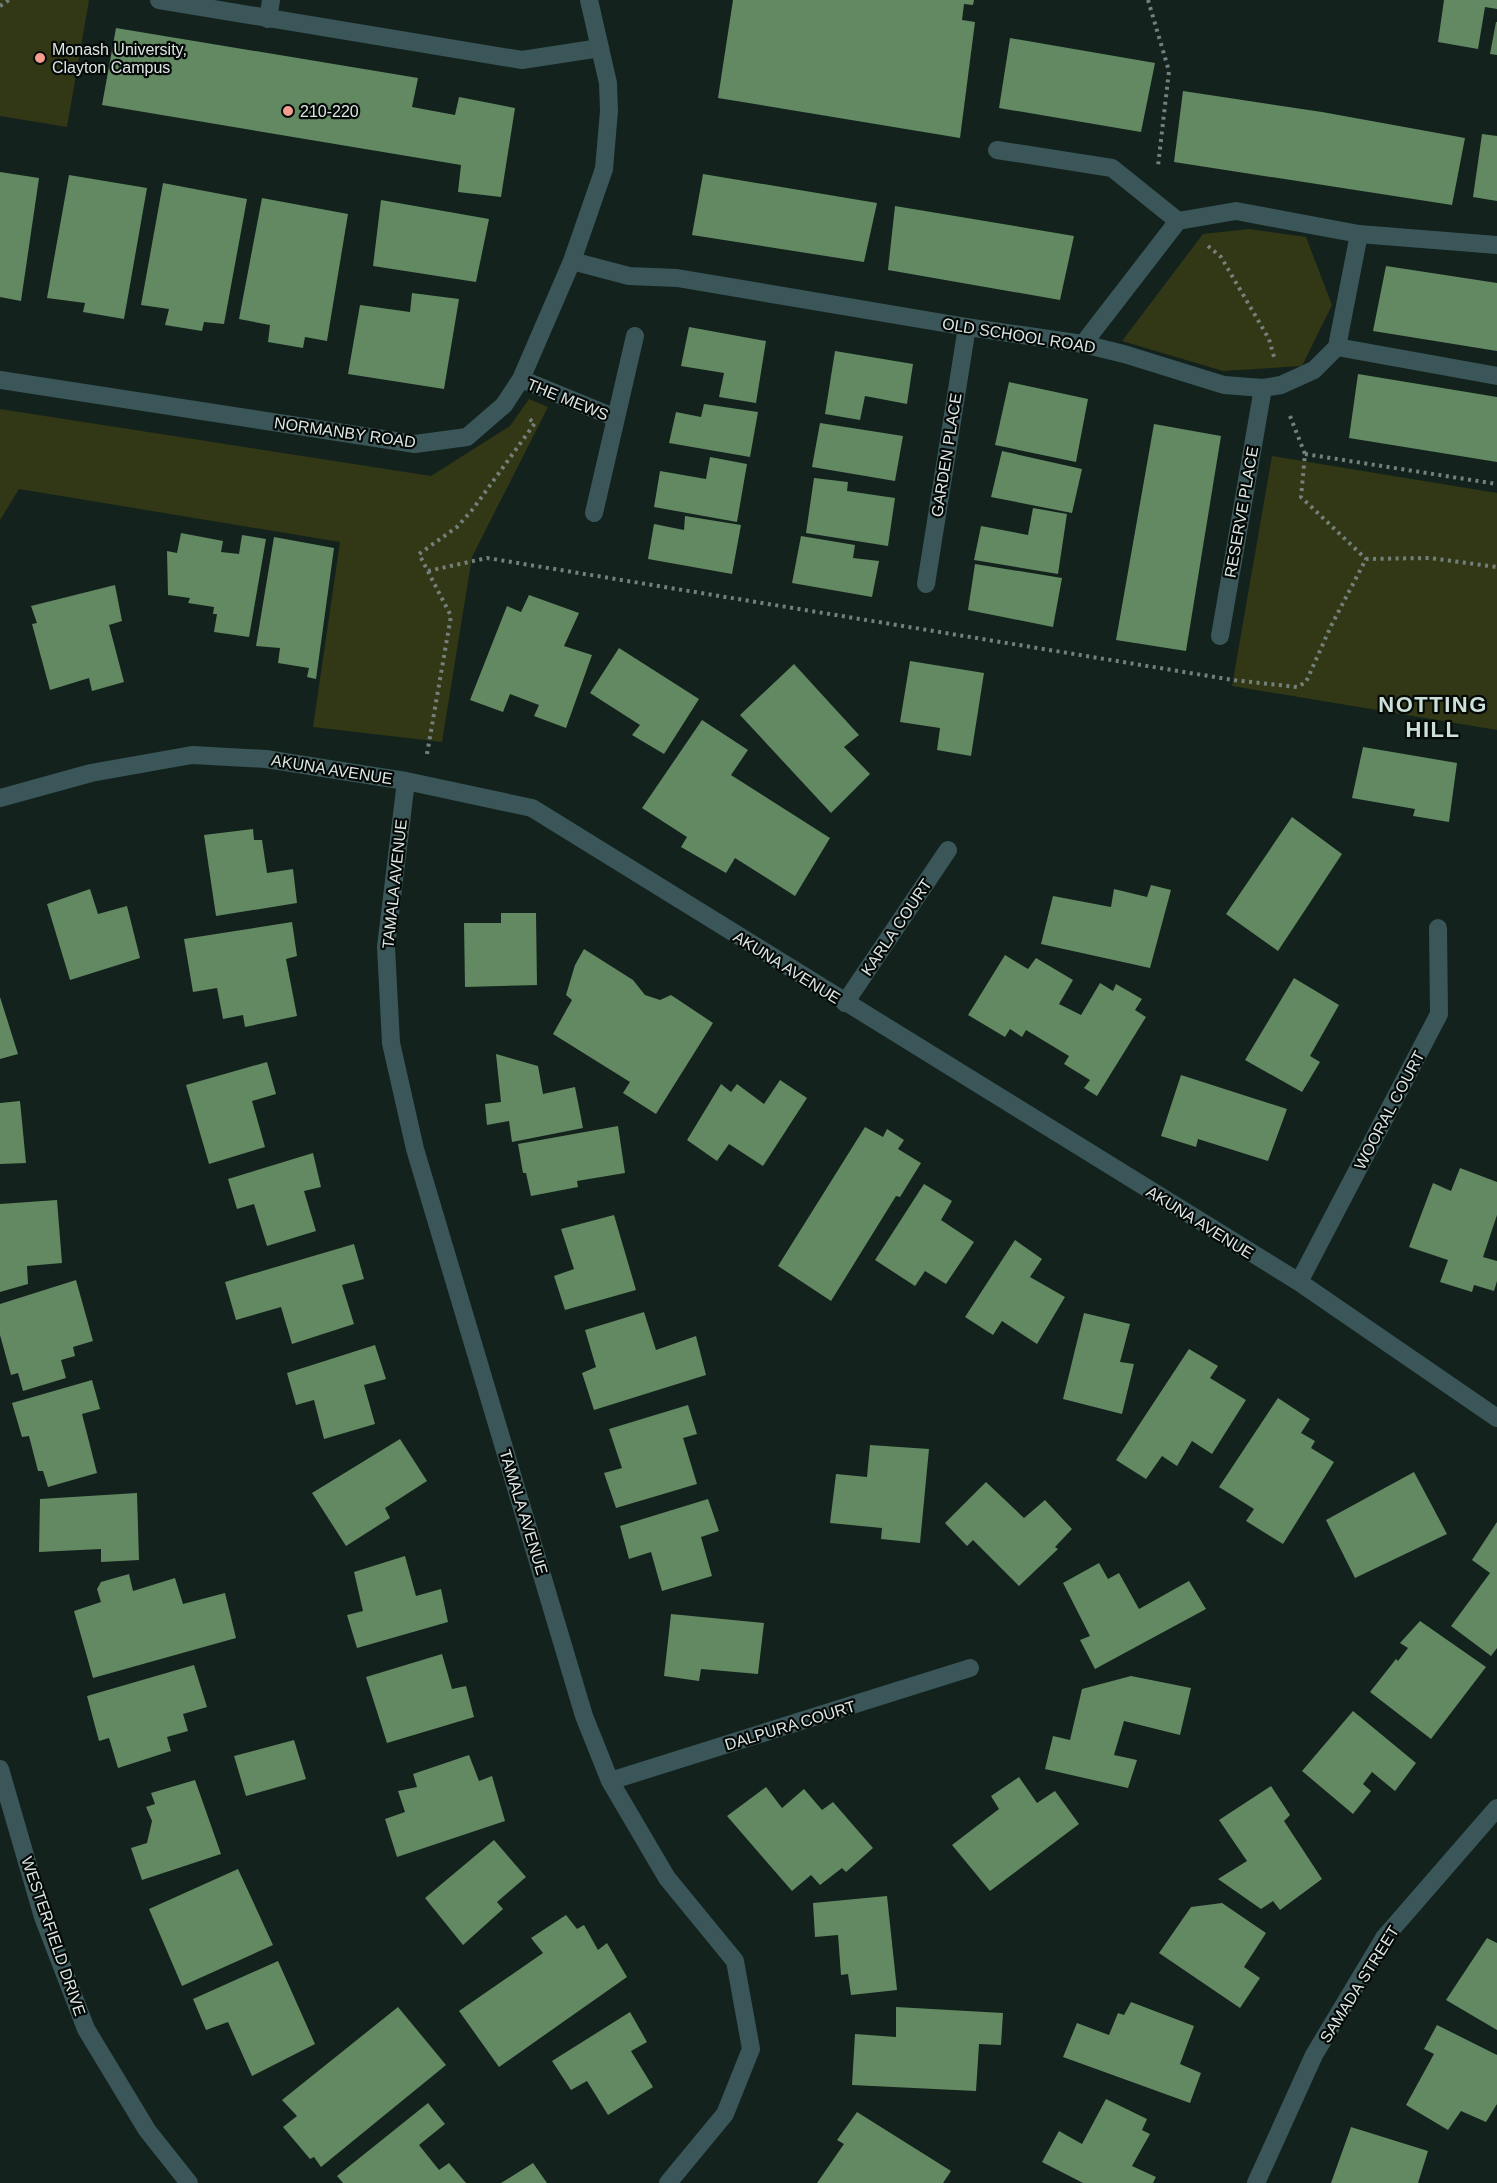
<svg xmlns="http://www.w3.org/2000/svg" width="1497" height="2183" font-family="Helvetica,sans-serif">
  <rect width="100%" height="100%" fill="#13221d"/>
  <path fill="#323715" d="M0 0H89L67 127 0 116Z
    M1249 229 1306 237 1332 305 1302 366 1223 371 1122 341 1203 234Z
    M529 399 548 407 472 557 442 742 313 727 340 542 19 489 0 520V409L431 476 510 426Z
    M1272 456 1497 493V730L1232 686Z"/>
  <path fill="#628961" d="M733 0H974L973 5 964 4 962 20 975 22 960 138 718 98Z
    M1444 0H1497V9L1485 7 1478 49 1438 42Z
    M1496 22H1497V55L1490 54Z
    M116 28 418 78 412 107 455 115 459 97 515 108 501 197 458 192 461 165 102 105Z
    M1010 38 1155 63 1141 132 999 108Z
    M1183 91 1322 112 1465 138 1452 205 1174 162Z
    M1482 134 1497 136V201L1473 197Z
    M0 172 39 178 21 301 0 297Z
    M703 174 877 203 864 262 692 235Z
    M69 175 147 188 124 319 83 312 85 303 47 298Z
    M163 183 247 199 224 324 204 322 202 331 165 325 169 309 141 305Z
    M262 198 348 214 327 341 305 337 303 348 268 342 270 325 239 319Z
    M381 200 489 219 476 282 373 266Z
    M895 206 1074 236 1060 300 888 270Z
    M1386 266 1497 283V351L1373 331Z
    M412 293 459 299 444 389 348 374 360 305 410 312Z
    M689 327 766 341 756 403 719 397 724 373 681 366Z
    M835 351 913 364 907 404 865 396 860 420 825 414Z
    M1358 374 1497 397V462L1349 438Z
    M1009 382 1088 399 1076 462 995 445Z
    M704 404 758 412 750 457 669 443 676 412 701 417Z
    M820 423 903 436 895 481 812 467Z
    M1154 424 1221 436 1186 651 1116 640Z
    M1002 451 1082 469 1072 513 991 497Z
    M710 457 747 464 737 522 654 507 660 471 706 479Z
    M814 478 848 482 847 491 895 498 888 546 806 533Z
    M1033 508 1067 514 1058 574 974 560 981 526 1028 535Z
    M685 516 741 525 732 574 648 559 654 524 684 530Z
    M181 533 223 541 221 552 239 554 242 535 266 539 249 637 214 632 217 614H213L214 607 188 603 190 598 168 595 167 551 177 553Z
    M801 536 855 545 853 558 879 561 872 597 792 583Z
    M274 537 334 548 316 679 307 677 309 668 278 663 280 648 256 646Z
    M975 564 1062 578 1053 627 968 610Z
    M115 585 122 621 109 625 124 682 92 691 89 678 50 690 32 624 37 623 31 606Z
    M529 595 579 613 564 646 592 655 566 728 534 716 539 705 510 694 503 712 470 700 507 606 521 612Z
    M619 648 699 699 664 754 632 735 640 725 590 693Z
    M910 661 984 673 971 756 937 750 940 728 900 722Z
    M794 664 859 735 844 747 870 774 831 813 740 715Z
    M702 720 748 750 731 775 830 838 795 896 735 858 726 873 681 847 687 837 642 808Z
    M1363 747 1457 763 1449 822 1413 816 1415 809 1352 798Z
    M1292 817 1342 854 1278 951 1226 914Z
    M253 829 254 840H262L267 873 293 869 297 903 216 916 204 835Z
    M1151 885 1171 890 1150 968 1041 944 1053 896 1111 907 1114 889 1147 897Z
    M90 889 98 914 127 906 140 958 70 980 47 904Z
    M501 913H536L537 985 465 987 464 923H501Z
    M292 922 297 956 286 959 297 1016 245 1027 243 1015 223 1019 217 988 193 992 184 939Z
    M584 949 633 980 645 995 660 1000 671 995 713 1023 656 1114 623 1093 630 1082 553 1034 572 1000 566 995 575 965Z
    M1005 955 1028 969 1036 958 1073 980 1059 1004 1081 1015 1100 983 1113 991 1116 984 1142 999 1135 1010 1146 1017 1097 1096 1084 1088 1090 1080 1064 1064 1069 1056 1026 1030 1022 1037 1010 1029 1005 1037 968 1015Z
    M1294 978 1339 1005 1310 1056 1320 1062 1302 1092 1245 1060Z
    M0 997 18 1054 0 1059Z
    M496 1054 538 1066 543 1094 575 1087 583 1128 512 1142 509 1121 487 1125 485 1104 501 1102Z
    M267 1062 276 1094 252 1101 265 1147 209 1164 186 1085Z
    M1181 1075 1287 1109 1268 1161 1198 1139 1196 1147 1161 1136Z
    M780 1080 807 1098 763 1166 729 1144 717 1161 687 1140 721 1084 731 1092 737 1084 764 1104Z
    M20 1101 26 1163 0 1164V1103Z
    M618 1126 625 1173 577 1181 578 1187 531 1196 526 1173H523L518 1144Z
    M865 1127 883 1137 887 1129 904 1140 898 1149 921 1163 900 1197 896 1196 831 1301 778 1266Z
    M313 1153 321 1187 304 1191 316 1231 267 1246 254 1204 237 1209 228 1179Z
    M1460 1168 1497 1182V1215L1483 1257 1497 1261V1281L1494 1291 1474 1285 1472 1292 1440 1282 1448 1260 1409 1247 1433 1183 1451 1191Z
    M924 1184 952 1201 941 1220 974 1242 946 1284 925 1271 915 1286 875 1260Z
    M57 1200 62 1263 27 1266 28 1284 0 1292V1204Z
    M614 1215 636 1290 565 1310 554 1276 574 1269 561 1229Z
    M1015 1240 1042 1259 1030 1277 1065 1297 1037 1344 1002 1321 993 1335 965 1317Z
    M354 1244 364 1279 342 1285 354 1324 292 1344 281 1307 236 1320 225 1282Z
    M76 1280 93 1341 73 1347 75 1356 61 1360 66 1378 23 1391 18 1373 11 1375 0 1335V1304Z
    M644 1312 656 1350 696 1336 706 1375 594 1410 582 1373 596 1367 585 1330Z
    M1084 1313 1130 1324 1120 1362 1134 1364 1122 1414 1063 1399Z
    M375 1345 386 1379 364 1385 375 1424 324 1439 314 1400 296 1405 287 1373Z
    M1189 1349 1218 1366 1210 1378 1246 1400 1212 1454 1192 1441 1177 1466 1162 1456 1146 1479 1116 1460Z
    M92 1380 100 1409 82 1414 97 1473 48 1487 43 1471H38L29 1436 22 1437 12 1403Z
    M1278 1398 1310 1419 1301 1433 1315 1441 1311 1448 1334 1462 1283 1544 1246 1521 1254 1509 1219 1487Z
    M688 1405 697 1434 683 1438 697 1484 616 1508 604 1473 622 1468 609 1429Z
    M400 1439 427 1481 385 1508 390 1518 346 1546 312 1493Z
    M870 1445 929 1449 920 1543 881 1539 882 1528 830 1523 836 1474 867 1477Z
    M1414 1472 1447 1534 1355 1578 1326 1520Z
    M986 1482 1024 1518 1045 1500 1072 1529 1055 1547 1058 1549 1019 1586 973 1540 967 1546 945 1523Z
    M137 1493 139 1560 101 1562V1549L39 1552 40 1499Z
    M708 1499 719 1531 701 1537 712 1576 662 1591 651 1552 629 1559 620 1526Z
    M1497 1522V1648L1491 1656 1451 1626 1490 1573 1472 1560Z
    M405 1556 416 1596 441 1589 448 1622 357 1648 347 1615 363 1611 354 1572Z
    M1099 1563 1108 1579 1119 1573 1139 1609 1189 1581 1206 1609 1095 1669 1080 1640 1090 1636 1063 1583Z
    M129 1574 133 1591 175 1578 183 1604 225 1593 236 1638 93 1678 74 1611 101 1602 97 1589 101 1582Z
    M671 1614 764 1623 758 1674 701 1669 699 1681 664 1676Z
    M1420 1621 1486 1667 1431 1739 1370 1692 1396 1659 1398 1661 1408 1648 1400 1643Z
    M442 1654 452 1689 466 1686 474 1717 387 1743 366 1677Z
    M194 1665 207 1707 183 1714 188 1731 167 1737 171 1751 118 1768 109 1738 99 1741 87 1696Z
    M1131 1676 1191 1688 1180 1735 1124 1721 1114 1755 1137 1760 1128 1788 1045 1769 1053 1736 1070 1740 1082 1689Z
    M1353 1711 1416 1763 1395 1791 1372 1772 1363 1784 1371 1791 1353 1814 1302 1771Z
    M294 1740 306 1779 246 1796 234 1756Z
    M469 1755 479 1781 492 1776 505 1821 397 1857 385 1819 405 1812 398 1791 417 1787 413 1774Z
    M1019 1777 1037 1803 1055 1791 1079 1824 990 1891 952 1845 999 1809 991 1796Z
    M195 1780 221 1854 142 1880 131 1848 147 1843 152 1821 146 1807 155 1804 151 1793Z
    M1271 1786 1290 1815 1284 1821 1322 1879 1280 1910 1273 1901 1261 1909 1218 1879 1247 1861 1219 1820Z
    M766 1787 782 1808 804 1789 822 1810 833 1802 873 1848 846 1872 842 1868 820 1885 811 1875 792 1891 727 1816Z
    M494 1840 526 1877 497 1902 503 1909 463 1945 425 1898Z
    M238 1869 273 1945 182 1986 149 1909Z
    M887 1896 897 1990 851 1995 848 1974 841 1975 838 1935 815 1937 813 1903Z
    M1222 1903 1266 1933 1244 1967 1260 1978 1240 2008 1159 1953 1191 1907Z
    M566 1915 577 1929 584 1925 598 1950 607 1943 627 1977 499 2067 459 2011 543 1953 531 1938Z
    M1487 1938 1497 1943V2030L1446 2000Z
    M278 1961 315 2044 252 2076 228 2022 206 2030 193 1999Z
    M1131 2002 1194 2026 1180 2064 1201 2073 1190 2103 1063 2057 1077 2023 1109 2035 1118 2013 1124 2015Z
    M398 2007 446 2065 321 2167 314 2157 310 2159 283 2127 297 2116 282 2100Z
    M896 2007 1003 2013 1001 2045 979 2044 976 2091 852 2085 855 2034 896 2037Z
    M630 2012 647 2042 631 2051 653 2087 608 2115 587 2081 571 2090 552 2061Z
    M1437 2025 1497 2055V2104L1486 2122 1461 2111 1448 2130 1406 2105 1434 2054 1424 2049Z
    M1106 2099 1147 2119 1142 2130 1150 2134 1132 2166 1156 2177 1153 2183H1083L1042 2162 1059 2131 1082 2144Z
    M428 2103 445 2124 419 2145 439 2170 449 2163 466 2183H343L337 2176Z
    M857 2112 951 2171 943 2183H817L844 2144 837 2140Z
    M1351 2127 1428 2151 1418 2183H1331Z
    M533 2163 547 2183H501Z"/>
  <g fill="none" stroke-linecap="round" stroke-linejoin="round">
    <path stroke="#74807c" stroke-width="4" stroke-dasharray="3 4.5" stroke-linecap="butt" d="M1148 0 1169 71 1158 166
      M0 6 9 0
      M1208 246 1221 257 1269 339 1274 357
      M1290 416 1305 454 1301 497 1366 559
      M1305 454 1497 484
      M428 571 487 558 1233 680 1297 687 1306 682 1331 626 1366 559 1430 558 1497 567
      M427 754 451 616 419 554 457 527 473 509 535 423 529 419"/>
    <path stroke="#3a5658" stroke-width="18" d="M159 0 522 60 600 48
      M268 19 271 0"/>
    <path stroke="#3a5658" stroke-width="18" d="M997 150 1112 168 1178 221 1236 211 1359 234 1497 245
      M572 261 629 276 677 278 967 327 1083 344 1124 354 1224 385 1263 388 1281 385 1314 370 1337 347 1359 234
      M1083 344 1178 221
      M1337 347 1497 376
      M521 379 616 418
      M0 380 415 444 467 437 504 405 521 379 572 261 604 169 609 111 608 83 589 0
      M594 513 635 336
      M926 584 967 327
      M1220 636 1263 388
      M406 781 386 947 391 1043 415 1149 584 1716 610 1781 667 1878 735 1961 751 2049 725 2114 668 2183
      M0 798 91 773 192 755 266 759 406 781 532 808 1299 1282 1497 1418
      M845 1003 948 850
      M1299 1282 1439 1014 1438 928
      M0 1769 43 1917 86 2029 147 2130 189 2183
      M610 1781 970 1668
      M1256 2183 1314 2055 1384 1938 1497 1808"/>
  </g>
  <g fill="#f59d8e" stroke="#050a08" stroke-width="2">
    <circle cx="40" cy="58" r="6"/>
    <circle cx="288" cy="111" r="6"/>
  </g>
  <g text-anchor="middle" stroke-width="4.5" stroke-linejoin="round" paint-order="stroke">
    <g font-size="16" fill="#dce6e2" stroke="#050a08" text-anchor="start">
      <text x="52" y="55">Monash University,<tspan x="52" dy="18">Clayton Campus</tspan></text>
      <text x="300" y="117">210-220</text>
    </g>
    <g font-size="16" fill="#dce6e2" stroke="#050a08">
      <text transform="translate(1019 335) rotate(9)" y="6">OLD SCHOOL ROAD</text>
      <text transform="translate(568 399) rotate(22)" y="6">THE MEWS</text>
      <text transform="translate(345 432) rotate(8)" y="6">NORMANBY ROAD</text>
      <text transform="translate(946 455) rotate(-81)" y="6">GARDEN PLACE</text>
      <text transform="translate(1241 512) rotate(-80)" y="6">RESERVE PLACE</text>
      <text transform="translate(332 769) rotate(9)" y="6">AKUNA AVENUE</text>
      <text transform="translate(394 884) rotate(-84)" y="6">TAMALA AVENUE</text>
      <text transform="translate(896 927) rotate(-56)" y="6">KARLA COURT</text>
      <text transform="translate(787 967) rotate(32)" y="6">AKUNA AVENUE</text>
      <text transform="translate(1389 1110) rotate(-62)" y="6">WOORAL COURT</text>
      <text transform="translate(1200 1222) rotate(32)" y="6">AKUNA AVENUE</text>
      <text transform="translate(524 1512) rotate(73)" y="6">TAMALA AVENUE</text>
      <text transform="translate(790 1725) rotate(-17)" y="6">DALPURA COURT</text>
      <text transform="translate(54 1936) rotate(71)" y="6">WESTERFIELD DRIVE</text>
      <text transform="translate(1359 1984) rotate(-58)" y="6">SAMADA STREET</text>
    </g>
    <g font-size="22" font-weight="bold" letter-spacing="1.5" fill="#cce0d9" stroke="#050a08">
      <text x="1433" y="712">NOTTING<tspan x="1433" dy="25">HILL</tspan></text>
    </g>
  </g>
</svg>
